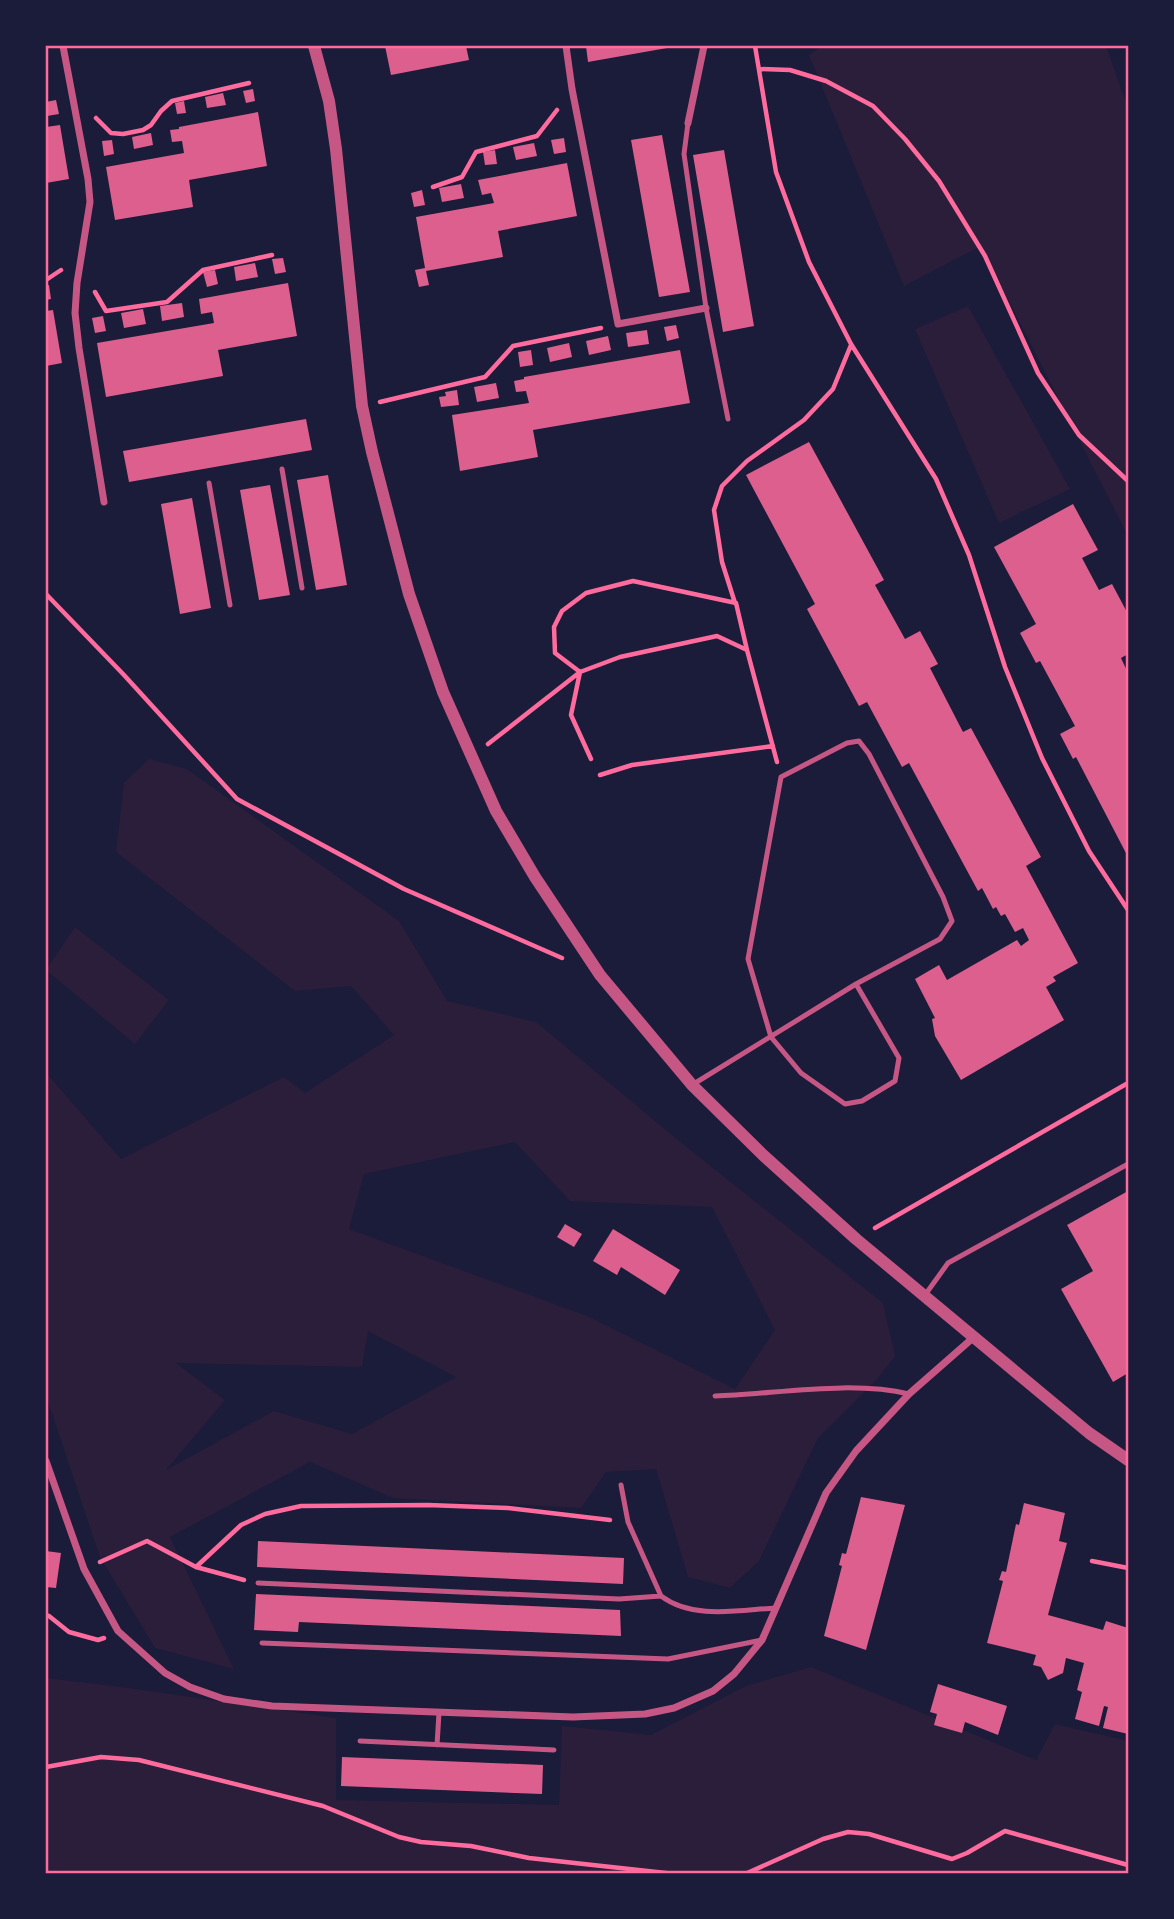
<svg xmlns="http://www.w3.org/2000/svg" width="1174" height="1919" font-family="'Exo 2',sans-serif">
  <rect width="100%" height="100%" fill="#1b1b3a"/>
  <path fill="#2a1e3b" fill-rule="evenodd" d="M821 46H1106L1128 108V536L981 246 904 286 809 55Z
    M968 306 1070 489 999 523 915 329Z
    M149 759 187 769 399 921 447 1001 536 1022 678 1140 883 1303 895 1356 878 1378 818 1438 759 1561 730 1588 688 1577 656 1469 606 1472 581 1508 393 1498 310 1462 170 1537 234 1669 155 1648 100 1557 46 1396V1076L48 1075 121 1159 284 1077 305 1093 394 1035 351 986 295 991 116 852 124 783ZM515 1142 570 1201 712 1207 775 1330 735 1389 587 1316 349 1229 364 1174ZM368 1331 456 1377 352 1434 274 1411 166 1470 225 1400 176 1363 362 1367Z
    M75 927 169 1000 135 1044 46 970Z
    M811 1667 1036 1760 1055 1724 1128 1741V1873L46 1874V1678L129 1688 336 1718V1800L559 1805 562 1726 651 1735 746 1686Z"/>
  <path fill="#dd5f8e" d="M385 46H466L469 60 391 75Z
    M586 46H667V48L588 62Z
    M253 89 255 101 246 103 243 91Z
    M223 93 226 105 207 108 205 97Z
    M56 100 59 114 47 116 46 102Z
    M184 101 186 113 177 114 175 103Z
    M258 112 267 166 189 180 193 207 115 220 106 167 184 153 182 141 172 142 170 130 179 129V127Z
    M60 125 69 179 46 183V127Z
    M151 133 153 145 134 149 132 137Z
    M662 135 690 292 659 297 631 140Z
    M564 138 566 152 554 154 551 140Z
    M112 140 114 154 104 156 102 141Z
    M534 143 537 156 516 160 513 147Z
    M495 150 497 164 485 165 483 152Z
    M724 150 754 326 723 332 693 155Z
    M567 163 577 216 498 231 503 257 426 271 429 285 419 287 415 270 425 268 416 217 494 203 491 193 482 195 478 180Z
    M461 184 464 198 442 202 439 188Z
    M422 190 425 205 414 207 411 193Z
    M283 258 286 272 275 274 272 259Z
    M255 263 258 277 236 281 234 267Z
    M215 270 218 284 207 287 203 272Z
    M288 283 297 336 218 350 223 376 106 397 97 343 214 323 212 312 201 314 199 299Z
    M49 285 51 299 46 300V286Z
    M182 303 184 317 162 321 160 306Z
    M143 309 146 324 124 328 121 313Z
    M53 310 62 363 46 366V311Z
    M103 316 106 331 95 333 92 318Z
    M676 325 679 338 667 341 664 327Z
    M647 330 649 344 628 347 626 333Z
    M608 336 611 350 589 355 586 341Z
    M569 343 572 357 550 362 547 348Z
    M531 350 533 365 520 367 518 352Z
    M680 350 690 403 533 430 538 457 460 471 452 415 529 403 526 391 516 392 514 381 524 379V377Z
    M496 383 499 398 477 402 474 387Z
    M457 390 459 405 441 407 439 397 446 396 445 392Z
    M306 419 312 450 129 482 123 451Z
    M809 442 884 580 875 585 905 639 920 631 938 664 930 668 963 732 971 728 1041 857 1026 866 1078 963 1053 977 1056 981 1046 987 1064 1020 961 1080 935 1036 932 1019 935 1018 915 979 939 965 947 980 1017 940 1021 946 1029 940 1023 928 1015 932 1005 914 1001 916 996 907 993 909 982 888 978 891 909 763 902 767 867 702 859 706 807 609 815 604 746 475Z
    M328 475 347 585 316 590 297 480Z
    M270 485 290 595 259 600 240 490Z
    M192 498 211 608 180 614 161 504Z
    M1073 504 1098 550 1082 558 1099 590 1112 584 1128 614V654L1121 658 1128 673V857L1076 757 1073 759 1060 734 1075 726 1040 661 1036 663 1020 633 1036 624 994 547Z
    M1128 1191V1373L1113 1382 1061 1289 1093 1271 1067 1225Z
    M565 1224 582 1234 574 1247 557 1237Z
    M613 1229 680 1270 665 1295 621 1267 617 1275 593 1261Z
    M861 1497 905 1505 866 1650 824 1636 842 1566 839 1565 842 1553 846 1554Z
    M1024 1503 1065 1513 1059 1541 1067 1543 1048 1615 1103 1630 1106 1621 1128 1628V1734L1103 1728 1108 1707 1104 1706 1099 1726 1075 1719 1082 1692 1077 1690 1084 1663 1066 1658 1063 1673 1048 1680 1041 1667 1033 1665 1036 1655 987 1643 1003 1581 999 1580 1002 1571 1006 1572 1016 1524 1019 1525Z
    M258 1541 624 1558 623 1584 257 1567Z
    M46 1551 61 1553 56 1588 46 1587Z
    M256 1594 620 1610 621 1636 299 1622 298 1632 254 1630Z
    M938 1684 1007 1706 998 1735 965 1722 962 1733 934 1725 937 1714 930 1712Z
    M342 1757 543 1765 542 1794 341 1786Z"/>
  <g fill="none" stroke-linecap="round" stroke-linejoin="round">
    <path stroke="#ff6b9d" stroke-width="4.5" d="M755 46 776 172 809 262 851 344 936 479 969 555 1005 667 1042 758 1089 851 1128 910
      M760 69 790 70 826 81 873 106 905 139 939 181 985 256 1038 373 1079 435 1128 481
      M96 118 111 133 123 134 143 130 151 125 161 111 172 101 249 83
      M433 187 462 177 476 152 537 136 557 110
      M46 280 61 270
      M95 292 106 311 167 302 203 270 272 255
      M380 402 485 377 513 346 601 328
      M46 594 124 675 237 799 404 889 562 958
      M735 603 722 562 714 510 722 486 747 461 804 420 833 389 851 345
      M488 744 580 672 620 657 717 636 747 650 777 762
      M591 759 571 715 580 672 555 653 554 627 562 611 586 593 633 581 736 603 747 650
      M600 775 632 765 773 746
      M875 1228 1128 1083
      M1092 1561 1128 1568
      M100 1562 147 1541 196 1567 244 1580
      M196 1567 241 1525 265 1514 301 1506 428 1505 508 1508 610 1520
      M49 1616 69 1632 98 1640 104 1638
      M46 1767 101 1757 139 1760 323 1806 399 1837 421 1842 471 1846 529 1858 675 1874
      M745 1874 823 1839 848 1832 869 1834 952 1859 967 1853 1005 1831 1128 1865"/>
    <path stroke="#c65784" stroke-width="5" d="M688 123 684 154 706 308 728 419
      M282 469 302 588
      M209 483 230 605
      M692 1085 856 984 940 939 952 921 943 897 869 754 859 741 847 743 781 777 748 959 771 1037 801 1073 845 1104 862 1101 895 1081 899 1058 856 984
      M925 1295 948 1263 1128 1164
      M715 1396C776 1394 851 1380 909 1394
      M621 1485 628 1522 661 1596C693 1620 739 1610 776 1608
      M258 1583 619 1599 661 1596
      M262 1643 668 1659 762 1640
      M360 1741 554 1750
      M437 1745 439 1713"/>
    <path stroke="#c65784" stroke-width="7" d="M63 46 88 179 90 202 77 283 75 313 79 348 104 502
      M566 46 572 89 618 324 706 308
      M688 123 704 46
      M46 1461 84 1569 118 1631 165 1673 190 1687 224 1699 272 1706 573 1717 645 1714 674 1708 713 1691 734 1674 762 1640 826 1493 856 1451 909 1394 974 1337"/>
    <path stroke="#c65784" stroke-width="12" d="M314 46 329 101 336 149 362 406 372 452 409 594 443 692 496 811 535 877 600 975 692 1085 763 1155 856 1239 1089 1433 1128 1460"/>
  </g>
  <rect width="1174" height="1919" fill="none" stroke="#1b1b3a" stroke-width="94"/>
  <rect x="47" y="47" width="1080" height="1825" fill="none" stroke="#ff6b9d" stroke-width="2.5"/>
</svg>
